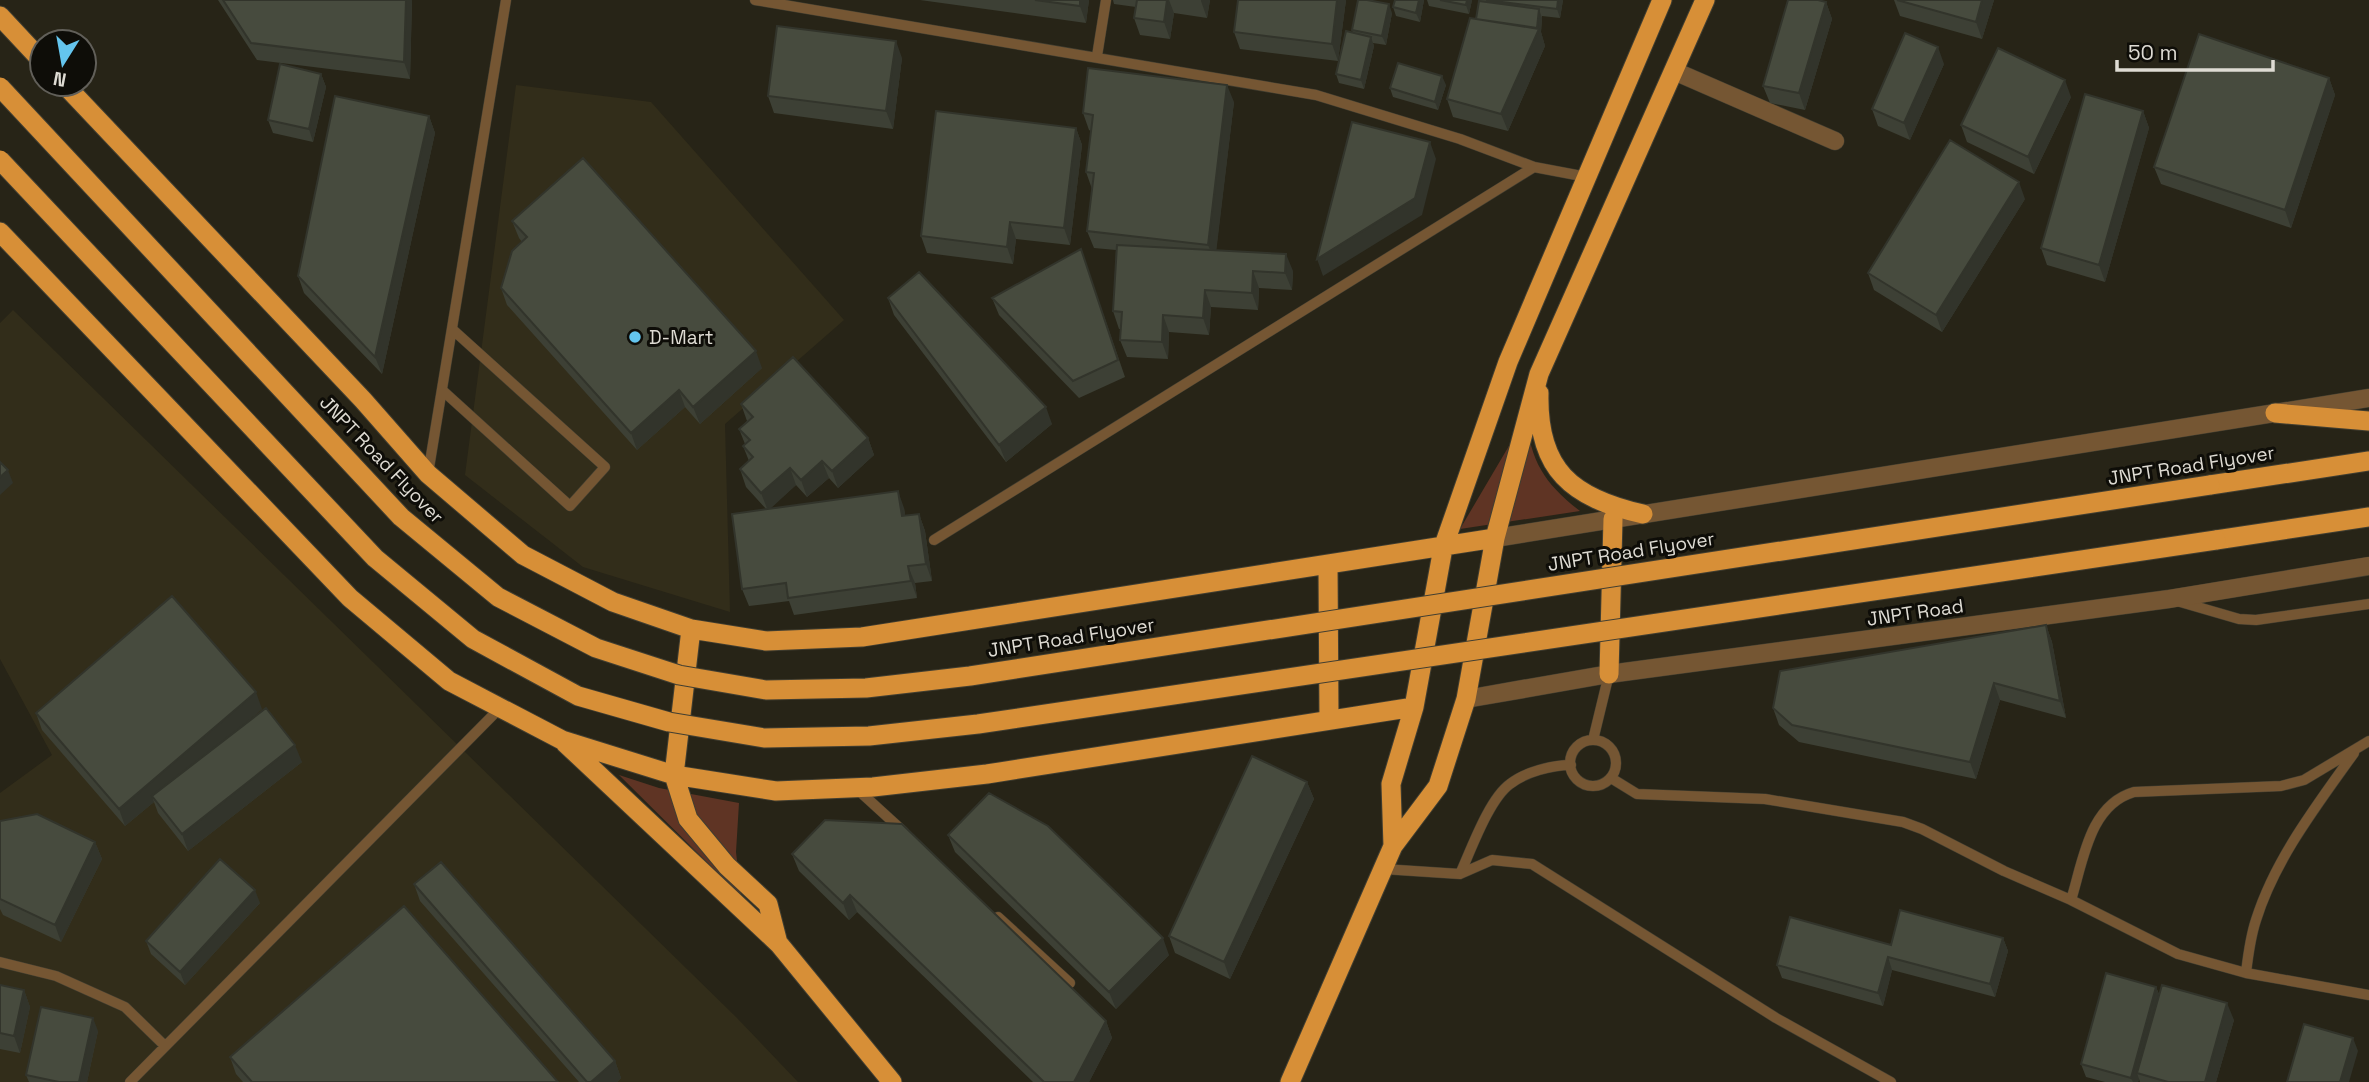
<svg xmlns="http://www.w3.org/2000/svg" width="2369" height="1082" font-family="'Space Grotesk',sans-serif">
  <rect width="100%" height="100%" fill="#272417"/>
  <path fill="#322d1a" d="M516 85 651 102 844 320 725 424 730 612 583 567 465 475Z
    M13 310 736 1017 798 1082H0V793L52 755 0 659V323Z"/>
  <path fill="#5f3424" d="M1526 417C1531 462 1544 483 1580 511L1460 529Z
    M619 775 659 788 739 803 736 852 741 896Z"/>
  <g fill="none" stroke-linecap="round" stroke-linejoin="round">
    <defs>
      <path id="service" d="M755 0 1316 95 1460 139 1534 167 1587 177
        M1097 56 1106 0
        M442 390 570 506 605 467 452 329
        M428 474 506 0
        M934 540 1534 167
        M2177 601 2239 619 2256 620 2369 604
        M1593 740 1609 674
        M1570 763a23 23 0 1 1 46 0a23 23 0 1 1-46 0Z
        M2354 753C2317 805 2275 859 2256 920 2250 938 2248 956 2246 973L2369 995
        M1611 778 1637 794 1765 799 1903 822 1922 829 2004 871 2071 900
        M858 790 904 832
        M1383 869 1460 874 1492 860 1532 864 1776 1018 1891 1082
        M1460 874C1471 850 1489 799 1510 784 1525 772 1552 765 1571 765
        M998 917 1070 983
        M0 962 56 976 125 1007 165 1046
        M2246 973 2178 954 2071 900C2083 862 2089 805 2134 792L2281 786 2304 780 2369 741
        M130 1082 500 708"/>
      <path id="minor" d="M1674 71 1835 141"/>
      <path id="tertiary" d="M1495 538 2369 398
        M1466 699 1609 674 2169 599 2369 566"/>
      <path id="trunk" d="M0 16 42 61
        M64 84 363 400 428 474 523 555 613 602 691 629 766 641 862 637 1495 538
        M0 232 350 598 449 681 562 740 674 775 776 791 873 787 987 774 1414 707
        M1539 393C1537 470 1572 498 1643 514
        M2275 413 2369 421
        M2210 485 2369 461
        M2216 540 2369 517
        M1328 565 1329 720
        M691 629 674 775 688 819 727 866 768 904 778 943
        M1609 674 1613 519
        M565 743 779 944 892 1082
        M1393 846 1391 784 1414 707 1443 548 1508 362 1662 0
        M1290 1082 1393 846 1438 786 1466 699 1495 538 1539 374 1705 0"/>
    </defs>
    <use href="#service" stroke="#413e31" stroke-width="11"/>
    <use href="#minor" stroke="#413e31" stroke-width="19"/>
    <use href="#tertiary" stroke="#413e31" stroke-width="19"/>
    <use href="#trunk" stroke="#413e31" stroke-width="21"/>
    <use href="#service" stroke="#755633" stroke-width="10"/>
    <use href="#minor" stroke="#755633" stroke-width="18"/>
    <use href="#tertiary" stroke="#755633" stroke-width="18"/>
    <use href="#trunk" stroke="#d78f37" stroke-width="19"/>
    <defs>
      <path id="trunk-bridge" d="M0 87 401 517 498 597 596 648 679 675 766 690 866 688 970 676 2210 485
        M0 160 375 558 473 639 578 696 669 722 764 738 869 736 978 724 2216 540"/>
    </defs>
    <use href="#trunk-bridge" stroke="#413e31" stroke-width="21" stroke-linecap="butt"/>
    <use href="#trunk-bridge" stroke="#d78f37" stroke-width="19"/>
  </g>
  <path fill="#3d4035" d="M218 0H412L410 79 257 60Z
    M920 0H1089L1086 23Z
    M1113 0H1210L1207 18 1174 13 1170 39 1140 35 1134 18 1136 7 1114 4Z
    M1238 0H1346L1338 61 1240 49 1234 32Z
    M1424 0 1420 22 1396 16 1393 7Z
    M1427 0H1472L1469 14 1429 6Z
    M1479 0H1563L1560 18 1542 16V18L1541 32 1545 46 1508 131 1453 117 1447 99 1476 19Z
    M1894 0H1994L1982 39 1900 16Z
    M1826 2 1832 19 1805 110 1770 103 1763 86Z
    M1392 13 1386 45 1373 43 1374 46 1364 89 1339 83 1336 74 1353 33 1352 30Z
    M902 58 893 129 774 113 768 96Z
    M1944 64 1910 140 1878 126 1872 109Z
    M321 74 326 87 313 142 273 133 268 120Z
    M2329 78 2335 95 2291 228 2161 184 2154 167Z
    M1446 85 1438 110 1393 97 1390 88Z
    M2071 97 2034 174 1967 142 1961 125Z
    M1234 102 1216 250 1293 271 1292 290 1259 288 1258 310 1211 307 1209 335 1169 332 1168 359 1127 357 1120 340 1121 329H1119L1113 311 1116 250 1094 248 1087 231 1092 189 1086 172 1091 131 1089 130 1083 113Z
    M2143 111 2149 128 2105 282 2047 265 2041 248Z
    M429 116 435 133 382 374 304 293 298 276Z
    M1076 128 1082 145 1070 245 1016 239 1013 264 927 253 921 236Z
    M2025 199 1942 332 1874 290 1868 273Z
    M512 221 762 368 700 424 685 407 637 450 507 305 501 288 522 242 519 238Z
    M1081 249 1125 377 1079 398 999 315 992 298Z
    M888 298 1052 424 1006 462 894 315Z
    M741 404 868 438 874 455 838 488 829 478 807 497 796 485 770 508H904L905 516 919 514 925 531 932 581 915 583 917 598 794 615 789 601 749 606 742 589 766 509 746 487 740 469 749 461 743 446 745 444 739 429 747 421Z
    M2046 625 2052 642 2066 718 2000 700 1976 779 1799 742 1779 725 1773 708Z
    M262 709 245 724 302 762 188 851 158 813 154 802 125 826 42 730 36 713Z
    M1307 782 1314 799 1230 979 1175 953 1169 936Z
    M0 821 95 842 102 859 61 942 3 915 0 909Z
    M948 835 1169 955 1116 1009 955 852Z
    M792 854 1106 1021 1112 1038 1089 1082H1033L857 912 849 920 799 871Z
    M414 884 615 1061 621 1078 617 1082H579L420 901Z
    M260 903 185 985 151 954 146 941Z
    M2003 938 2008 951 1995 997 1892 970 1883 1006 1782 978 1777 965 1891 945Z
    M0 985 24 990 30 1007 20 1053 0 1049Z
    M2156 987 2159 994 2234 1020 2216 1082H2140L2139 1079 2138 1082H2105L2086 1077 2081 1064Z
    M98 1031 87 1082H29L26 1075Z
    M230 1057 558 1082H243L236 1074Z"/>
  <path fill="#32342b" d="M406 0H412L410 79 404 62Z
    M1080 0H1089L1086 23 1080 6Z
    M1167 0H1169L1174 13 1170 39 1164 22Z
    M1201 0H1210L1207 18 1201 1Z
    M1337 0H1346L1338 61 1332 44Z
    M1419 0H1424L1420 22 1416 13Z
    M1467 0H1472L1469 14 1466 5Z
    M1558 0H1563L1560 18 1557 9Z
    M1982 0H1994L1982 39 1976 22Z
    M1826 2 1832 19 1805 110 1799 93Z
    M1389 4 1392 13 1386 45 1382 36Z
    M1539 9 1542 18 1541 32 1545 46 1508 131 1501 114 1536 32Z
    M1371 37 1374 46 1364 89 1361 80Z
    M896 41 902 58 893 129 886 111Z
    M1938 47 1944 64 1910 140 1904 123Z
    M321 74 326 87 313 142 309 129Z
    M1442 76 1446 85 1438 110 1435 102Z
    M2329 78 2335 95 2291 228 2285 210Z
    M2065 80 2071 97 2034 174 2028 157Z
    M1227 85 1234 102 1215 262 1208 245Z
    M2143 111 2149 128 2105 282 2099 265Z
    M429 116 435 133 382 374 375 357Z
    M1076 128 1082 145 1070 245 1064 228Z
    M1430 142 1436 159 1422 215 1323 276 1317 259Z
    M2019 182 2025 199 1942 332 1936 315Z
    M1010 222 1016 239 1013 264 1007 247Z
    M1286 254 1293 271 1292 290 1285 273Z
    M1253 271 1259 288 1258 310 1252 293Z
    M1205 290 1211 307 1209 335 1203 318Z
    M1163 315 1169 332 1168 359 1162 342Z
    M756 351 762 368 700 424 693 407Z
    M679 390 685 407 637 450 631 433Z
    M1046 407 1052 424 1006 462 999 445Z
    M868 438 874 455 838 488 832 471Z
    M822 461 829 478 807 497 801 480Z
    M790 468 796 485 768 511 761 493Z
    M8 470 13 483 0 495V477Z
    M898 491 904 508 908 533 902 516Z
    M919 514 925 531 932 581 926 564Z
    M908 566 915 583 917 598 911 581Z
    M2046 625 2052 642 2066 718 2060 701Z
    M1994 683 2000 700 1976 779 1970 762Z
    M256 692 262 709 155 801 152 796 154 802 125 826 119 809Z
    M295 745 302 762 188 851 182 834Z
    M1307 782 1314 799 1230 979 1224 962Z
    M95 842 102 859 61 942 55 925Z
    M255 890 260 903 185 985 180 972Z
    M850 895 857 912 849 920 843 903Z
    M1163 938 1169 955 1116 1009 1109 992Z
    M2003 938 2008 951 1995 997 1990 984Z
    M1888 957 1892 970 1883 1006 1878 993Z
    M2156 987 2161 1000 2137 1073 2139 1079 2138 1082H2133L2131 1078Z
    M24 990 30 1007 20 1053 14 1036Z
    M2227 1003 2234 1020 2216 1082H2205Z
    M93 1018 98 1031 87 1082H79Z
    M1106 1021 1112 1038 1089 1082H1074Z
    M2353 1038 2358 1051 2349 1082H2340Z
    M615 1061 621 1078 617 1082H591Z"/>
  <path fill="#474b3e" stroke="#32342b" stroke-width="2" d="M223 0H406L404 62 251 43Z
    M1035 0H1080V6Z
    M1137 0H1167L1164 22 1134 18Z
    M1238 0H1337L1332 44 1234 32Z
    M1358 0H1367L1389 4 1382 36 1352 30Z
    M1395 0H1419L1416 13 1393 7Z
    M1440 0H1467L1466 5Z
    M1486 0H1558L1557 9Z
    M1788 0H1818L1826 2 1799 93 1763 86Z
    M1897 0H1982L1976 22Z
    M1479 1 1539 9 1537 28 1476 19Z
    M1470 18 1539 29 1501 114 1447 99Z
    M777 26 896 41 886 111 768 96Z
    M1346 31 1371 37 1361 80 1336 74Z
    M1905 33 1938 47 1904 123 1872 109Z
    M2199 34 2329 78 2285 210 2154 167Z
    M1998 48 2065 80 2028 157 1961 125Z
    M1398 63 1442 76 1435 102 1390 88Z
    M280 64 321 74 309 129 268 120Z
    M1088 68 1227 85 1208 245 1087 231 1094 173 1086 172 1093 115 1083 113Z
    M2085 94 2143 111 2099 265 2041 248Z
    M335 96 429 116 375 357 298 276Z
    M936 111 1076 128 1064 228 1010 222 1007 247 921 236Z
    M1352 122 1430 142 1415 198 1317 259Z
    M1950 140 2019 182 1936 315 1868 273Z
    M583 158 756 351 693 407 679 390 631 433 501 288 512 251 527 237 512 221Z
    M1117 245 1286 254 1285 273 1253 271 1252 293 1205 290 1203 318 1163 315 1162 342 1120 340 1122 312 1113 311Z
    M1081 249 1118 360 1073 381 992 298Z
    M919 272 1046 407 999 445 888 298Z
    M793 357 868 438 832 471 822 461 801 480 790 468 761 493 740 469 753 457 743 446 750 440 739 429 753 417 741 404Z
    M0 462 8 470 0 477Z
    M898 491 902 516 919 514 926 564 908 566 911 581 788 598 786 583 742 589 732 514Z
    M172 596 256 692 119 809 36 713Z
    M2046 625 2060 701 1994 683 1970 762 1792 725 1773 708 1780 671Z
    M266 708 295 745 182 834 152 796Z
    M1252 756 1307 782 1224 962 1169 936Z
    M989 793 1048 826 1163 938 1109 992 948 835Z
    M37 814 95 842 55 925 0 899V821Z
    M825 820 902 824 1106 1021 1074 1082H1044L850 895 843 903 792 854Z
    M220 859 255 890 180 972 146 941Z
    M441 862 615 1061 591 1082H587L414 884Z
    M404 906 558 1082H252L230 1057Z
    M1900 910 2003 938 1990 984 1888 957 1878 993 1777 965 1790 917 1891 945Z
    M2106 973 2156 987 2131 1078 2081 1064Z
    M0 985 24 990 14 1036 0 1033Z
    M2162 985 2227 1003 2205 1082H2168L2137 1073Z
    M41 1007 93 1018 79 1082H59L26 1075Z
    M2304 1024 2353 1038 2340 1082H2287Z"/>
  <circle fill="#64c5ee" stroke="#0e0d08" stroke-width="2.5" cx="635" cy="337" r="7"/>
  <g text-anchor="middle" stroke-width="6" stroke-linejoin="round" paint-order="stroke">
    <g font-size="19" fill="#dedbd3" stroke="#0e0d08" text-anchor="start">
      <text x="649" y="344">D-Mart</text>
    </g>
    <g font-size="19" fill="#dedbd3" stroke="#0e0d08">
      <text transform="translate(382 459) rotate(46)" y="7">JNPT Road Flyover</text>
      <text transform="translate(2191 465) rotate(-9)" y="7">JNPT Road Flyover</text>
      <text transform="translate(1631 551) rotate(-9)" y="7">JNPT Road Flyover</text>
      <text transform="translate(1915 612) rotate(-8)" y="7">JNPT Road</text>
      <text transform="translate(1071 637) rotate(-9)" y="7">JNPT Road Flyover</text>
    </g>
  </g>
  <g transform="translate(63 63) rotate(191)"><circle r="33" fill="#0e0d08" stroke="#615f59" stroke-width="2"/>
  <path d="M0-5L12 26L0 18L-12 26Z" fill="#64c5ee"/>
  <text y="-10" font-size="19" font-weight="bold" text-anchor="middle" fill="#dedbd3">N</text>
  </g>
  <path d="M2117 60v10h156v-10" fill="none" stroke="#dedbd3" stroke-width="3.5"/>
  <text x="2128" y="60" font-size="21" fill="#dedbd3" stroke="#0e0d08" stroke-width="5" paint-order="stroke">50 m</text>
</svg>
